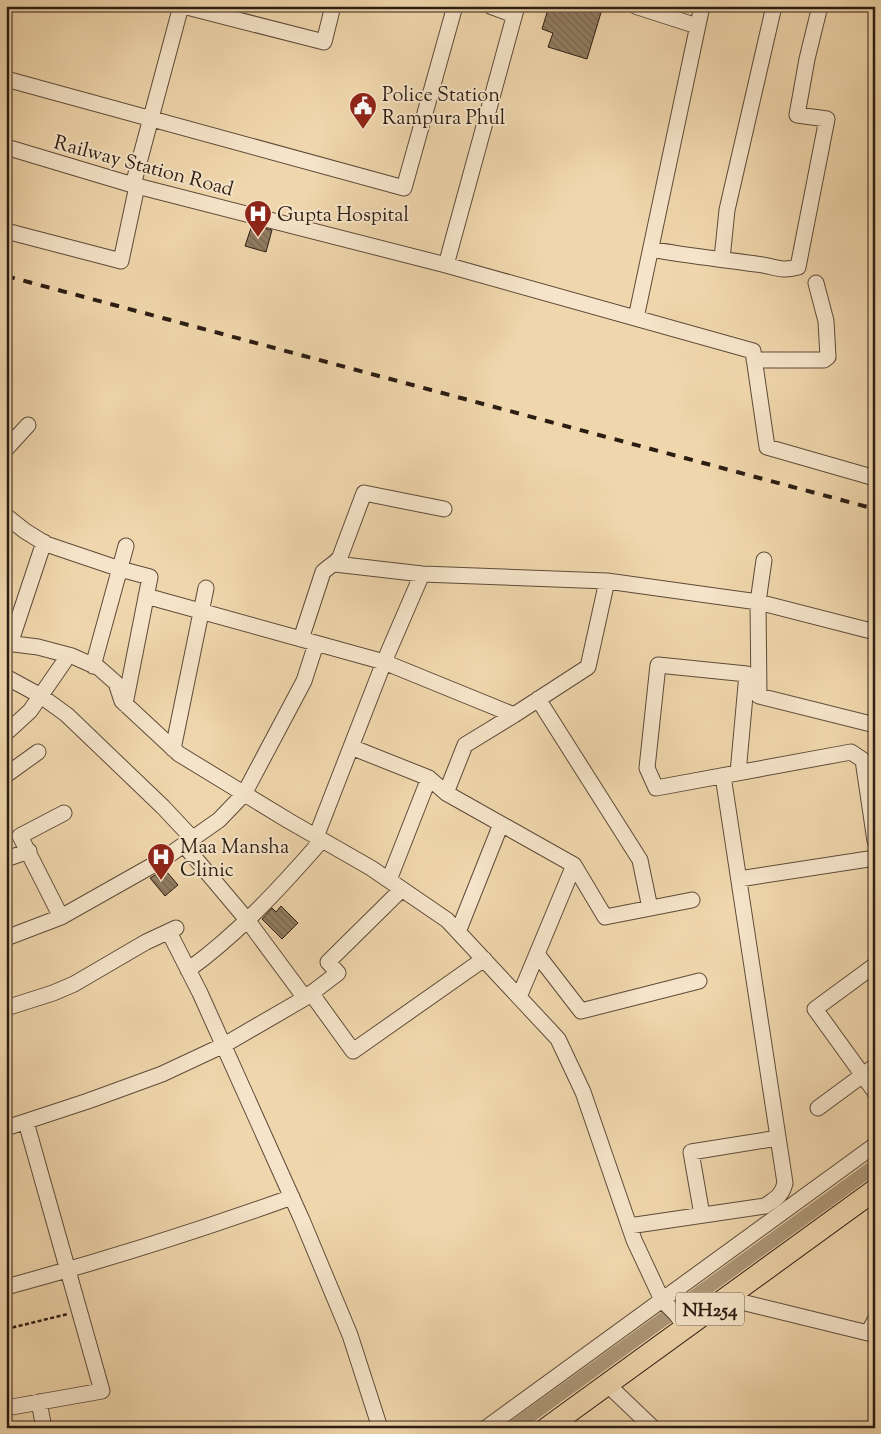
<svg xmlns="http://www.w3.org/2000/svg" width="881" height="1434" font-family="'Sorts Mill Goudy',serif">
  <defs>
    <pattern id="building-back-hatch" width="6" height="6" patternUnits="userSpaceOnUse" patternTransform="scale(1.25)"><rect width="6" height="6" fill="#927d63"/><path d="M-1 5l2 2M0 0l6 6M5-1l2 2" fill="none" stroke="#776650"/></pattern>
  </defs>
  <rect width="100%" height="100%" fill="#f0d6ac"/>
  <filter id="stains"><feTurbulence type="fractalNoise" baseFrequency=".004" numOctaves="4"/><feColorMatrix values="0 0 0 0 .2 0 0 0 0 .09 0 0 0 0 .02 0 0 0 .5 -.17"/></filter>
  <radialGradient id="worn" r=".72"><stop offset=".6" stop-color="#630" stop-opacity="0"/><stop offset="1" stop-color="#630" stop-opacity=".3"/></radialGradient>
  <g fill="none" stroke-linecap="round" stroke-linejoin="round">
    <path stroke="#ad9778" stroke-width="14" d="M513 1428 875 1166"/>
  </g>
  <path fill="url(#building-back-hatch)" stroke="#2c1d13" d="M549 6H603L587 59 548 47 553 33 542 29Z
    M252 225 272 230 266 252 245 246Z
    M160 872 163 876 167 872 178 885 165 896 150 878Z
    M281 906 298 923 282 939 262 919 272 908 276 912Z"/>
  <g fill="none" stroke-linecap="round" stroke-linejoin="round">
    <defs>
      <path id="minor" d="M183 6 324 42 333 6
        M490 6 514 15
        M635 6 697 26
        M6 79 404 188 455 6
        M6 147 133 185 446 265 753 351 767 447 875 478
        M133 185 181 6
        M6 231 121 261 137 186
        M651 249C686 256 721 259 756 264 775 266 779 272 798 267L827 119 797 115 807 59 820 6
        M722 259 727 210 774 6
        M446 265 517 6
        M636 318 702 6
        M754 360H824L828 357 826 321 816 283
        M6 449 28 425
        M6 516 25 531 46 544 120 569 150 577 125 704
        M764 560 758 602 759 696 875 725
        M335 564 422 574 607 581 758 602 875 632
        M146 596 384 662 514 715 465 745 446 793
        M301 639 323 572C329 566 335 564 340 557L364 493 444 509
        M6 643 38 647 72 656 99 668 116 683 122 701 179 754 289 821 371 868 447 920 558 1039 583 1092 634 1240 662 1300 676 1314 685 1327
        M10 644 44 542
        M93 666 126 546
        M6 677 41 696 67 715 163 807 193 839
        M538 699 640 860 650 908
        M514 715 588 667 607 581
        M6 733 30 711 64 662 67 655
        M351 747 429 778 446 793 574 865 519 997
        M173 749 206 588
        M738 773 747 674 658 665 647 768 656 788 851 752 863 760 875 841
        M6 775 38 752
        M316 837 384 662 422 574
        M184 845 248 921 305 998
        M6 859 29 851
        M574 865 605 917 692 900
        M739 879 875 858
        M389 880 429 778
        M61 917 20 836 64 813
        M169 932 200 993 302 1220 350 1335 380 1428
        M458 932 501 824
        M6 938 61 917 162 860 219 820 244 794 304 681 316 644
        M537 954 581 1011 699 981
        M875 965 815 1009 875 1092
        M188 970C239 933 281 887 322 840
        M311 993 353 1051 484 959
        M6 1008 53 993 74 984 146 942 176 928
        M818 1108 875 1066
        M6 1128 88 1101 162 1074 224 1045 305 998 338 973 328 962 402 889
        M702 1215 691 1152 778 1138
        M629 1226 765 1206C775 1199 782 1196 785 1183L723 776
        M6 1287C102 1261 198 1231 292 1197
        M725 1298 868 1333 875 1320
        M607 1384 653 1428
        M39 1402 44 1428
        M6 1408 102 1391 26 1122
        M486 1428 875 1145"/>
      <path id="highway" d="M547 1428 875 1190"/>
    </defs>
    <use href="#minor" stroke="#5d4b39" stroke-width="17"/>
    <use href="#highway" stroke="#2c1d13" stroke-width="23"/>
    <path stroke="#2c1d13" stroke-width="2.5" stroke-dasharray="4 2.5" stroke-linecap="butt" d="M6 1329 68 1314"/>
    <use href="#minor" stroke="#f5e4c9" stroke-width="15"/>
    <use href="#highway" stroke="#f0d6ac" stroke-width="21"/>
    <path stroke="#2c1d13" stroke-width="4" stroke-dasharray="9 9" stroke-linecap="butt" d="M6 276 875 509"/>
  </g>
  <defs>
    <symbol id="civic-pin" viewBox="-11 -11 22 30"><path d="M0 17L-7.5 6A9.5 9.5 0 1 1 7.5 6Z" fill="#8f2418" stroke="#f5e4c9"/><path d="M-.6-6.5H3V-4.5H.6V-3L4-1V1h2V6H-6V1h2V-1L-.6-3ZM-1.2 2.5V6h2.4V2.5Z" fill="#fff"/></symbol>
    <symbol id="hospital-pin" viewBox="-11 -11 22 30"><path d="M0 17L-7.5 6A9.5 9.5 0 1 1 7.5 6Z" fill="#8f2418" stroke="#f5e4c9"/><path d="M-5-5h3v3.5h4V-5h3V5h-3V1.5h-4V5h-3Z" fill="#fff"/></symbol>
  </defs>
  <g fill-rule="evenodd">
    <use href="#civic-pin" x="347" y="90" width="32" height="43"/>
    <use href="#hospital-pin" x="242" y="198" width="32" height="43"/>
    <use href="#hospital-pin" x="145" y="841" width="32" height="43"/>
  </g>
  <g text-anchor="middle" stroke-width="4" stroke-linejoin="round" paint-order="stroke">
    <rect fill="#f5e4c9" stroke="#68594a" stroke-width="1" x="676" y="1292.5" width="68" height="33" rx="4"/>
    <g font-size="19" font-weight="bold" fill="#2c1d13">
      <text x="710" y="1316">NH254</text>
    </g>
    <g font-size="20" fill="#2c1d13" stroke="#f5e4c9" text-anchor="start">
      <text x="382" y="101">Police Station<tspan x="382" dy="23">Rampura Phul</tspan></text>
      <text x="277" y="221">Gupta Hospital</text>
      <text x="180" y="853">Maa Mansha<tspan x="180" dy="23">Clinic</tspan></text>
    </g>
    <g font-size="20" fill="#2c1d13" stroke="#f5e4c9">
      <text transform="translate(144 165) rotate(15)" y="7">Railway Station Road</text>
    </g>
  </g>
  <rect width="881" height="1434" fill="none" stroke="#f0d6ac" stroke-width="25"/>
  <rect x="8" y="8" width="866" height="1419" fill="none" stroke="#2c1d13" stroke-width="2.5"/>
  <rect x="12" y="12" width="856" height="1409" fill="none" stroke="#2c1d13"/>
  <rect width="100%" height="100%" filter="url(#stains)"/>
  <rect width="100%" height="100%" fill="url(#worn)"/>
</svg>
